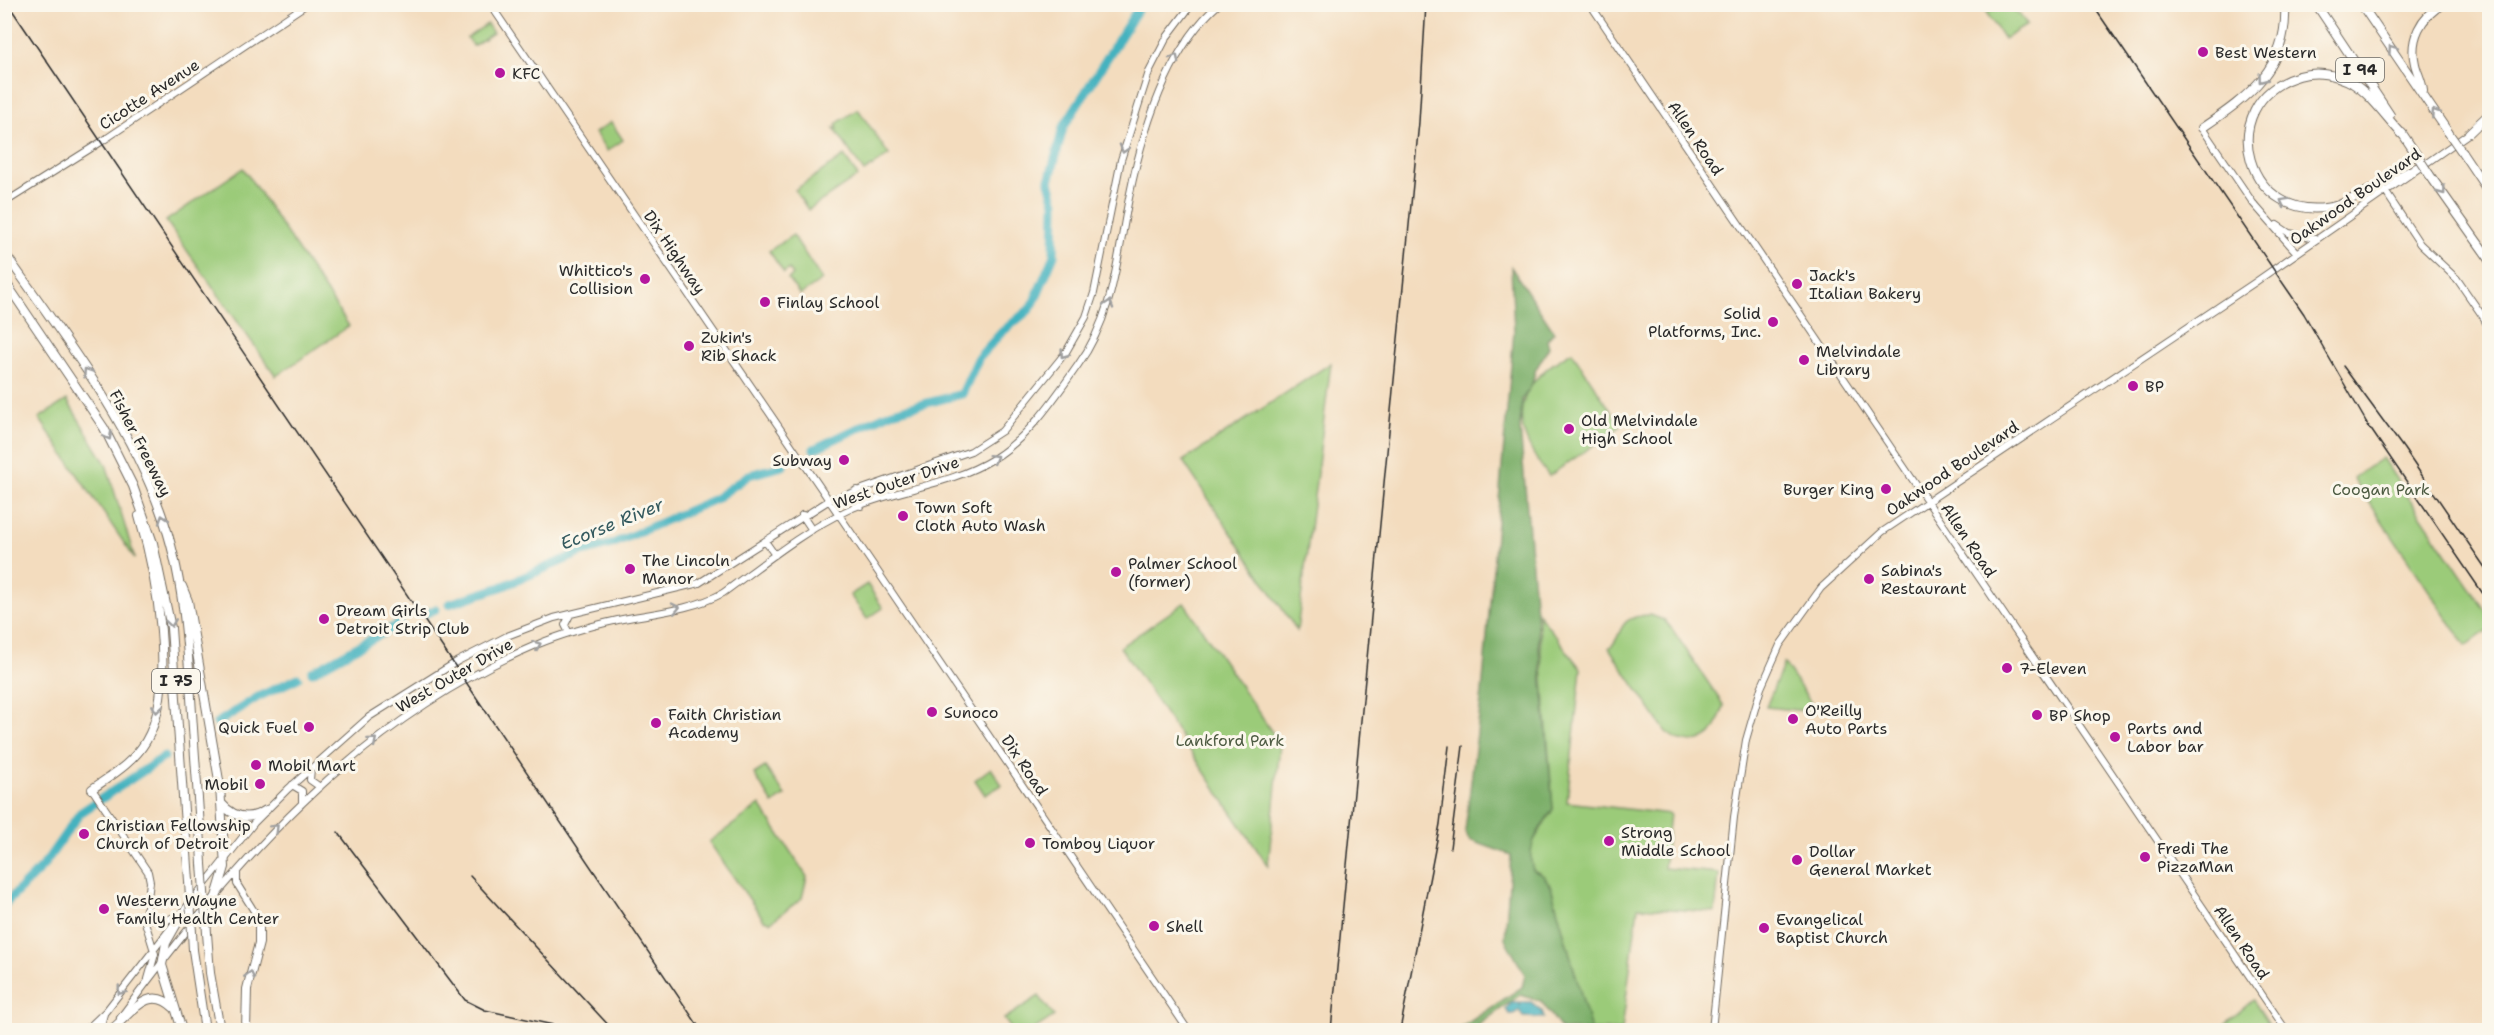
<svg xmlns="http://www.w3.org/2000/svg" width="2494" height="1035" font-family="'Shantell Sans',sans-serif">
  <rect width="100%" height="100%" fill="#fbf7ec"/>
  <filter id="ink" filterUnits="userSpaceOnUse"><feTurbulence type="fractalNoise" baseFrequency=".0167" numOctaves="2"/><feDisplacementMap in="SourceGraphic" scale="12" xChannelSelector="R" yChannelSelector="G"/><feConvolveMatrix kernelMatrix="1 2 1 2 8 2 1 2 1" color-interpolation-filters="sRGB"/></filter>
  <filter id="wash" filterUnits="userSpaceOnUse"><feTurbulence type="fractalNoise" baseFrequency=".008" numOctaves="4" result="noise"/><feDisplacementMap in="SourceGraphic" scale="24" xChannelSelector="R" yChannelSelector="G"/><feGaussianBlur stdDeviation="1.35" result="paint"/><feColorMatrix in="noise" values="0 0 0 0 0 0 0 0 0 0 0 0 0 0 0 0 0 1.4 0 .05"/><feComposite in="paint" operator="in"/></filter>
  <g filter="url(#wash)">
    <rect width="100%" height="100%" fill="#f3dcbe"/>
    <path fill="#9bcb79" stroke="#637b52" stroke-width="1.5" d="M2002 6 2020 14 2027 25 2004 39 1986 12Z
      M487 24 493 33 473 46 467 38Z
      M858 109 889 155 864 172 834 128 838 129 836 124Z
      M611 122 623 140 607 151 595 133Z
      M844 156 858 176 808 210 795 190Z
      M243 168 349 326 276 376 166 221Z
      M793 235 822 280 800 295 788 279 793 275 789 269 784 273 769 251Z
      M1572 352 1621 426 1549 476C1506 424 1513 384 1572 352Z
      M1331 363 1297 631 1183 461Z
      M67 400 106 464 135 559 39 418Z
      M2382 458 2489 616V629L2466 646 2353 478Z
      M867 584 883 608 867 619 850 595Z
      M1184 603 1280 744 1268 866 1120 647Z
      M1538 613 1581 669 1567 802 1670 814 1664 868 1719 873 1715 912 1638 907 1622 1030H1591L1551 887 1544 876 1533 870 1529 859 1530 847 1553 809Z
      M1650 615 1664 620 1672 629 1724 706 1715 729 1706 738 1691 742 1676 739 1666 732 1609 648C1625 637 1613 616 1650 615Z
      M1784 663 1817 712 1766 707Z
      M765 767 785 795 773 804 754 774Z
      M991 768 1002 785 985 795 975 780Z
      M760 805 807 877 802 898 771 922 764 920 709 842Z
      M1039 996 1054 1016 1033 1030H1012L1004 1019Z
      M2253 1000 2273 1030H2218Z"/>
    <path fill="#7caf69" stroke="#546d4a" stroke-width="1.5" d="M1511 267 1554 332 1547 340 1549 347 1536 369 1531 387 1522 399 1520 428 1553 809C1540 829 1525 845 1533 870L1544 876 1551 887 1591 1030H1562L1541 1001 1520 995 1472 1030H1462V1027L1522 987 1525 975 1505 939 1511 855 1469 840 1465 831 1482 692 1514 331Z"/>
    <path fill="#44b2bf" stroke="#386e75" stroke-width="1.5" d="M1512 1002H1520V1005L1522 1002H1531L1542 1011 1544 1018 1523 1017 1519 1010 1514 1014H1509L1506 1009Z"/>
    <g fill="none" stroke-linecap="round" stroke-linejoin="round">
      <path stroke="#44b2bf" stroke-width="9" d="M814 449 892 412 962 394 979 357 1002 332 1030 309 1034 302 1054 255 1055 203 1049 182 1063 128 1141 4
        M449 604 501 587 580 553 612 544 715 499 749 475 783 466
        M427 613 436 609
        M312 672 399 624
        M217 723 258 697 298 678
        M4 905 43 866 80 813 164 757"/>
    </g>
  </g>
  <g filter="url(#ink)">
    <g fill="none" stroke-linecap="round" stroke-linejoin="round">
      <defs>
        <path id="secondary" d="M490 4 876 569 1188 1030
          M1590 4 2286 1030
          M2202 128 2253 203 2297 253
          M2385 191 2420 244 2457 279 2486 321
          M4 203 101 142 307 4
          M2277 225 2289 233 2315 238
          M856 490 861 506
          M802 515 812 530
          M765 541 775 555
          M569 633 565 625 570 615
          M311 768 310 780 320 787
          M292 785 302 791V802
          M92 789 148 872 150 882 145 922 155 954 148 979
          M237 873V884L259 919
          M146 909 153 919 161 923 182 913
          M181 914 254 823 288 789 369 717 458 661 507 636 554 618 699 583 828 501 971 451 1002 431 1066 352 1086 317 1094 293 1121 160 1149 72 1167 37 1192 4
          M104 1014 101 1025 105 1029H112
          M120 1018C233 865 356 721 536 645 562 634 591 626 618 620 653 613 692 610 723 593 763 564 803 531 848 510 894 489 949 486 993 459 1028 438 1054 399 1078 365 1114 315 1117 258 1129 198 1142 133 1167 49 1219 4
          M86 1030 106 1011 173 925
          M1712 1030 1734 817 1746 740 1761 688 1780 645 1821 588 1882 532 2254 283 2471 132"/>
        <path id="highway" d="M2316 4 2390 115
          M2361 4 2448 132
          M2423 91C2422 81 2417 73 2415 64 2409 39 2421 16 2443 4
          M2202 128C2248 97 2289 68 2285 4
          M2402 133 2416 154
          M2469 133 2490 113
          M2403 135C2386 118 2373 96 2352 83 2336 74 2316 71 2299 76 2210 102 2246 231 2339 205L2416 168
          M2462 152 2490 194
          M2429 174 2490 260
          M4 252C62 335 127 417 161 513 186 581 188 656 193 728 196 774 200 819 202 864
          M4 280 104 428 133 486 153 543 171 628 189 881
          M2486 321 2490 323
          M182 586 188 601 220 786 225 867 216 897
          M92 789C112 775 134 762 146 741 178 687 156 573 139 516
          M221 803C234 818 249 821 266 810
          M207 933 210 973 220 1030
          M193 950 205 1030
          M112 1029C131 1014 149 983 174 1008
          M182 1030 162 965 166 943 183 913
          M246 1030 247 989 259 943V919"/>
      </defs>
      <use href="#secondary" stroke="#71695e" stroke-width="8"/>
      <use href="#highway" stroke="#71695e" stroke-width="10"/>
      <use href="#secondary" stroke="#fff" stroke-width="6"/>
      <use href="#highway" stroke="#fff" stroke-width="8"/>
      <path stroke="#2b2b2b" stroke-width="1.5" d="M8 4 701 1030
        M2092 4 2304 314 2368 425 2490 604
        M2343 366 2404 449 2490 575
        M338 832 465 1000 485 1010 576 1030
        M1450 848 1463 746
        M470 876 613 1030
        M1331 1030 1419 122 1426 4
        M1400 1030 1440 824 1449 746"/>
      <defs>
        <path id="highway-bridge" d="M2448 132 2462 152
          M2416 154 2429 174
          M202 864 207 933
          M189 881 193 950"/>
      </defs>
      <use href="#highway-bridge" stroke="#71695e" stroke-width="10" stroke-linecap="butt"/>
      <use href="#highway-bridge" stroke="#fff" stroke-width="8"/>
    </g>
    <defs><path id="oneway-chevron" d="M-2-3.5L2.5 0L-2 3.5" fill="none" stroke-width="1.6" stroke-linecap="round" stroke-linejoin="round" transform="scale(1.5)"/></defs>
    <g stroke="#a0a0a0">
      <use href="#oneway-chevron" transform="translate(2392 49) rotate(-125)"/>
      <use href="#oneway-chevron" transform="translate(1175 58) rotate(-62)"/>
      <use href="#oneway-chevron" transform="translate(2262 79) rotate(127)"/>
      <use href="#oneway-chevron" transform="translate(2435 113) rotate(-123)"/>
      <use href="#oneway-chevron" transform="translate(1124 149) rotate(107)"/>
      <use href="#oneway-chevron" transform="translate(2442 191) rotate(53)"/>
      <use href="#oneway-chevron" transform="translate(2284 202) rotate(-151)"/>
      <use href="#oneway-chevron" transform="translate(1109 304) rotate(-72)"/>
      <use href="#oneway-chevron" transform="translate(1064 354) rotate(127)"/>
      <use href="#oneway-chevron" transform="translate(87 372) rotate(-124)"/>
      <use href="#oneway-chevron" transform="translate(108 436) rotate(62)"/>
      <use href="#oneway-chevron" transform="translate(994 458) rotate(-32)"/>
      <use href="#oneway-chevron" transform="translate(163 519) rotate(-109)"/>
      <use href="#oneway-chevron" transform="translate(676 608) rotate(-12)"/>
      <use href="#oneway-chevron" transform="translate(171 623) rotate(82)"/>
      <use href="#oneway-chevron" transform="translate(537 645) rotate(-22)"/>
      <use href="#oneway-chevron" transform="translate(157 709) rotate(98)"/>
      <use href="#oneway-chevron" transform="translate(373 741) rotate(-40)"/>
      <use href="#oneway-chevron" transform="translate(275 828) rotate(-45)"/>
      <use href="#oneway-chevron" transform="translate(250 975) rotate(-76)"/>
      <use href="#oneway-chevron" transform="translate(121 991) rotate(128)"/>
    </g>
  </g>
  <g fill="#b5179e" stroke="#fbf7ec" stroke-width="2">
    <circle cx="2203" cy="52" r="6"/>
    <circle cx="500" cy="73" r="6"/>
    <circle cx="645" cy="279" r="6"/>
    <circle cx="1797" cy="284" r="6"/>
    <circle cx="765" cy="302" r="6"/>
    <circle cx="1773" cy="322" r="6"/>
    <circle cx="689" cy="346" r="6"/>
    <circle cx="1804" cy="360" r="6"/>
    <circle cx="2133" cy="386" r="6"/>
    <circle cx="1569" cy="429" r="6"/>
    <circle cx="844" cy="460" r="6"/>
    <circle cx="1886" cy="489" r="6"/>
    <circle cx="903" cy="516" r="6"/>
    <circle cx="630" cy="569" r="6"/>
    <circle cx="1116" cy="572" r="6"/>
    <circle cx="1869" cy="579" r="6"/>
    <circle cx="324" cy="619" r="6"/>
    <circle cx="2007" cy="668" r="6"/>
    <circle cx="932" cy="712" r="6"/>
    <circle cx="2037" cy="715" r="6"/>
    <circle cx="1793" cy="719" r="6"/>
    <circle cx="656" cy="723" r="6"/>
    <circle cx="309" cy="727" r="6"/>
    <circle cx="2115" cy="737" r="6"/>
    <circle cx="256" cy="765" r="6"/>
    <circle cx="260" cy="784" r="6"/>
    <circle cx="84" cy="834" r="6"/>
    <circle cx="1609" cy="841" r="6"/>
    <circle cx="1030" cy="843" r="6"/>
    <circle cx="2145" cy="857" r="6"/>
    <circle cx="1797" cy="860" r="6"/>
    <circle cx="104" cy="909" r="6"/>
    <circle cx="1154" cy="926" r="6"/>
    <circle cx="1764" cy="928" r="6"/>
  </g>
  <g text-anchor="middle" stroke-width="6" stroke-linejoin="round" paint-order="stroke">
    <g fill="#fbf7ec" stroke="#696865" stroke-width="1.5">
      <rect x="2336" y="58" width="48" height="24" rx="4.5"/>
      <rect x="152" y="669" width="48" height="24" rx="4.5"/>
    </g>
    <g font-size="15" font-weight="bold" fill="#2b2b2b">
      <text x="2360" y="75">I 94</text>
      <text x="176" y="686">I 75</text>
    </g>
    <g font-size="16" fill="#2b2b2b" stroke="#fbf7ec" text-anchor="start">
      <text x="2215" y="58">Best Western</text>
      <text x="512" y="79">KFC</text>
      <text x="633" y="276" text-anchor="end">Whittico's<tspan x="633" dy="18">Collision</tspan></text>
      <text x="1809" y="281">Jack's<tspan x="1809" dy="18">Italian Bakery</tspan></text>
      <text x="777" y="308">Finlay School</text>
      <text x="1761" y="319" text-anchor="end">Solid<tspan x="1761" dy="18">Platforms, Inc.</tspan></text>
      <text x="701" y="343">Zukin's<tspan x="701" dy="18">Rib Shack</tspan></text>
      <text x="1816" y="357">Melvindale<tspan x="1816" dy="18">Library</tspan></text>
      <text x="2145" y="392">BP</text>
      <text x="1581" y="426">Old Melvindale<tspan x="1581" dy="18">High School</tspan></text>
      <text x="832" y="466" text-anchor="end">Subway</text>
      <text x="1874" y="495" text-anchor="end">Burger King</text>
      <text x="915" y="513">Town Soft<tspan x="915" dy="18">Cloth Auto Wash</tspan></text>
      <text x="642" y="566">The Lincoln<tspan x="642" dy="18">Manor</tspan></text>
      <text x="1128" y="569">Palmer School<tspan x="1128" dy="18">(former)</tspan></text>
      <text x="1881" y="576">Sabina's<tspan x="1881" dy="18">Restaurant</tspan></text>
      <text x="336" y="616">Dream Girls<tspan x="336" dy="18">Detroit Strip Club</tspan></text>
      <text x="2019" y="674">7-Eleven</text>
      <text x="1805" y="716">O'Reilly<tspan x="1805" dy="18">Auto Parts</tspan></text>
      <text x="944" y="718">Sunoco</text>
      <text x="668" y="720">Faith Christian<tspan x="668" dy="18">Academy</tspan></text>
      <text x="2049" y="721">BP Shop</text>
      <text x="297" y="733" text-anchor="end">Quick Fuel</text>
      <text x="2127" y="734">Parts and<tspan x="2127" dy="18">Labor bar</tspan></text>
      <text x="268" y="771">Mobil Mart</text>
      <text x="248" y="790" text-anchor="end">Mobil</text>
      <text x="96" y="831">Christian Fellowship<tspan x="96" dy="18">Church of Detroit</tspan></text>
      <text x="1621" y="838">Strong<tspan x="1621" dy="18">Middle School</tspan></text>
      <text x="1042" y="849">Tomboy Liquor</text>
      <text x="2157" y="854">Fredi The<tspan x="2157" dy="18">PizzaMan</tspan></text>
      <text x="1809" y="857">Dollar<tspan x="1809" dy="18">General Market</tspan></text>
      <text x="116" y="906">Western Wayne<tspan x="116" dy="18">Family Health Center</tspan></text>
      <text x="1776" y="925">Evangelical<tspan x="1776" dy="18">Baptist Church</tspan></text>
      <text x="1166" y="932">Shell</text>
    </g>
    <g font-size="16" fill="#2b2b2b" stroke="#fbf7ec">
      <text transform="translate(149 94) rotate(-33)" y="6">Cicotte Avenue</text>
      <text transform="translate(1696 138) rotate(56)" y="6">Allen Road</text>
      <text transform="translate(2355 196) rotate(-35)" y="6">Oakwood Boulevard</text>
      <text transform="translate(675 252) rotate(56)" y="6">Dix Highway</text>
      <text transform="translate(141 443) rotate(63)" y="6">Fisher Freeway</text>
      <text transform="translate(1952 468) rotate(-34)" y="6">Oakwood Boulevard</text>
      <text transform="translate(896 482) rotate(-19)" y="6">West Outer Drive</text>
      <text transform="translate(1969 540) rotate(56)" y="6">Allen Road</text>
      <text transform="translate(454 675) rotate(-30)" y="6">West Outer Drive</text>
      <text transform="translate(1025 765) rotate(56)" y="6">Dix Road</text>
      <text transform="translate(2242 942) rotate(56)" y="6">Allen Road</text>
    </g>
    <g font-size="16" fill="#4d5b42" stroke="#fbf7ec">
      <text x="2381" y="495">Coogan Park</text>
      <text x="1230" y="746">Lankford Park</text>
    </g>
    <g font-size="18" font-style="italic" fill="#345a5f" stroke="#fbf7ec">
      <text transform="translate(612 524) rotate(-22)" y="6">Ecorse River</text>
    </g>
  </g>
  <rect width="2494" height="1035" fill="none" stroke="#fbf7ec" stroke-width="24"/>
</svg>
